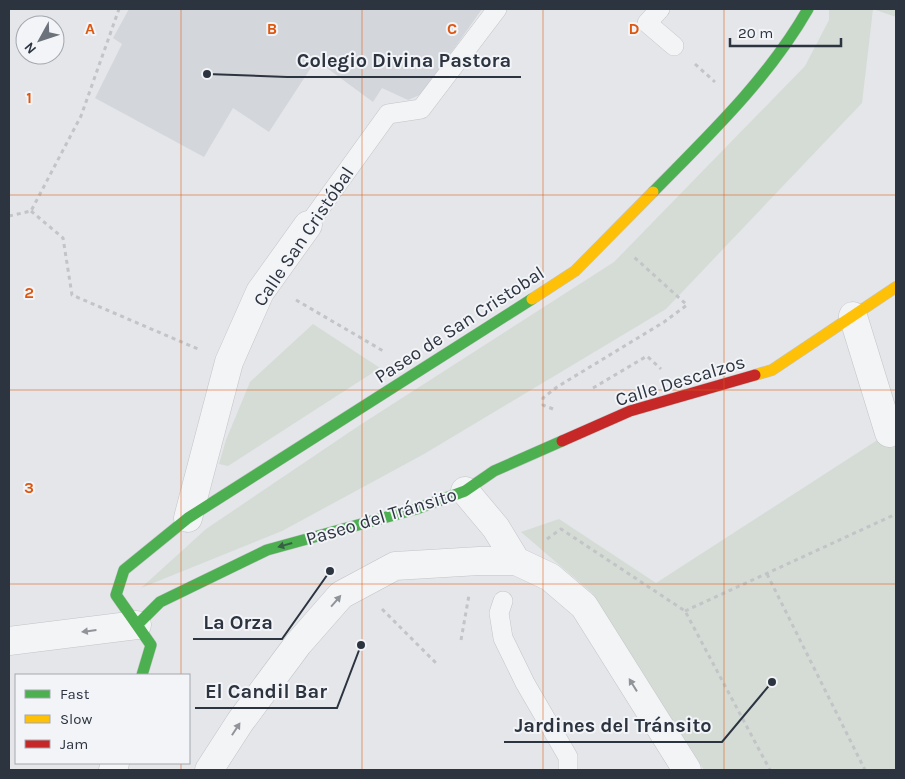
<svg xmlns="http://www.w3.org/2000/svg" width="905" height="779" font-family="Karla,sans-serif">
  <rect width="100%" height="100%" fill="#e4e6e9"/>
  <path fill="#d3d6db" d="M129 9H482L422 94 408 100 382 88 373 102 316 60 269 132 233 108 204 157 95 98 122 44 113 38Z"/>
  <path fill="#d5dcd5" d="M829 9H896V17L873 9 862 103 666 309 424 454 282 531 141 588 206 529 360 425 614 262 805 66 829 20Z
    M313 324 380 368 228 466 219 464 226 440 250 382Z
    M896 428V770H704L592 593 521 532 559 519 656 583Z"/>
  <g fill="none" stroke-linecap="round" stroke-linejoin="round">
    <defs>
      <path id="lane" d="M660 9 647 23 674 46
        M308 225 388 114 421 109 497 9
        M503 601 499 613 503 638 525 683 568 757V770"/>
      <path id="street" d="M853 316 889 433
        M465 491 496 528 516 561 550 577 584 606 687 770
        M188 518 229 362 260 292 308 225
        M9 641 137 625
        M113 770 115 763
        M209 770 240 722 298 644 341 595 395 566 479 561H516"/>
      <path id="fast" d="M653 192C709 135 768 79 808 9
        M137 625 160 602 267 550 416 509 465 491 494 471 562 441
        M142 675 151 645 116 595 124 570 188 518 532 299"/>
      <path id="slow" d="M532 299 575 271 653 192
        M755 375 772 370 896 287"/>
      <path id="jam" d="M562 441 630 411 755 375"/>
    </defs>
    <use href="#lane" stroke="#c2c4c7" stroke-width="20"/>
    <use href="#street" stroke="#c2c4c7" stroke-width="29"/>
    <use href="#fast" stroke="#c2c4c7" stroke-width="12"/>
    <use href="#slow" stroke="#c2c4c7" stroke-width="12"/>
    <use href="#jam" stroke="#c2c4c7" stroke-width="12"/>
    <path stroke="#c2c4c7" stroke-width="3" stroke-dasharray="4 4" stroke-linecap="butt" d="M695 64 715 82
      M31 211 63 238 72 295 198 349
      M9 216 31 211 81 116 119 9
      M296 300 385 352
      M593 388 647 356 661 369
      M553 409 543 405V398L557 387 664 322 687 305 634 257
      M547 539 561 529 685 611 770 770
      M767 574 865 770
      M382 609 436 663
      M685 611 896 514
      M461 640 469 595"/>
    <use href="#lane" stroke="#f3f4f5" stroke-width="19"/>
    <use href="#street" stroke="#f3f4f5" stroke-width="28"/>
    <use href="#fast" stroke="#4caf50" stroke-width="11"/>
    <use href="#slow" stroke="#ffc107" stroke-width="11"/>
    <use href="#jam" stroke="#c62828" stroke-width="11"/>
  </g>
  <defs><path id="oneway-solid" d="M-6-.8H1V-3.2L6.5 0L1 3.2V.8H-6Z" transform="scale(1.25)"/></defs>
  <use fill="#375f46" href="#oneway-solid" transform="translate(285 545) rotate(164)"/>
  <g fill="#90949a">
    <use href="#oneway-solid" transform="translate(336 601) rotate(-49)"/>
    <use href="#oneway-solid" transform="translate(89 631) rotate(173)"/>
    <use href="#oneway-solid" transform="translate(633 685) rotate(-122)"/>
    <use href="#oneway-solid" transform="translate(236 729) rotate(-57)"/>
  </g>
  <path fill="none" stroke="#df570f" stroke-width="1" stroke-opacity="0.55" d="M181 9V675M362 9V770M543 9V770M724 9V770M9 195H896M9 390H896M9 584H896M181 763V770"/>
  <g text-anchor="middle" stroke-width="4" stroke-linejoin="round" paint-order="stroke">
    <g font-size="19" fill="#2c3440" stroke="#f2f4f7">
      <text transform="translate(303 236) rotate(-56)" y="7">Calle San Cristóbal</text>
      <text transform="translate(459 324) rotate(-33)" y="7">Paseo de San Cristobal</text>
      <text transform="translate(680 380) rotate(-17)" y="7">Calle Descalzos</text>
      <text transform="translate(381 516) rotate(-17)" y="7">Paseo del Tránsito</text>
    </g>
  </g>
  <g font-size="16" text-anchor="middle" font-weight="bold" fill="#df570f" stroke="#f2f4f7" stroke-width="4" stroke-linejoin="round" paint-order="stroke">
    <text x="90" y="34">A</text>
    <text x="272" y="34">B</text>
    <text x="452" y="34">C</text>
    <text x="634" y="34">D</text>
    <text x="29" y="103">1</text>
    <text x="29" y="298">2</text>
    <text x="29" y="493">3</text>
  </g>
  <path fill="none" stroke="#2c3440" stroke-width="2" d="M207 74L287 77H521M330 571L282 639H193M361 645L337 708H195M772 682L722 742H504"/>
  <g fill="#2c3440" stroke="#f2f4f7" stroke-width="2">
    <circle cx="207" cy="74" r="5"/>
    <circle cx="330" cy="571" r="5"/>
    <circle cx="361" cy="645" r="5"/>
    <circle cx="772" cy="682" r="5"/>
  </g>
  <g font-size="20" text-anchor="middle" font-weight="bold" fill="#2c3440" stroke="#f2f4f7" stroke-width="4" stroke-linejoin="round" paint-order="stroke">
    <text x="404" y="67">Colegio Divina Pastora</text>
    <text x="238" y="629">La Orza</text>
    <text x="266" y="698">El Candil Bar</text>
    <text x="613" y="732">Jardines del Tránsito</text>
  </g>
  <rect width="905" height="779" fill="none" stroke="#2c3440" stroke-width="20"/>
  <rect x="15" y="674" width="175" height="90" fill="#f2f4f7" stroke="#a3a7ae"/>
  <rect x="25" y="690" width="25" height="8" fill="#4caf50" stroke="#a3a7ae"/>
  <text x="60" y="699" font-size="15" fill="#2c3440">Fast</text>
  <rect x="25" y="715" width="25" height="8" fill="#ffc107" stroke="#a3a7ae"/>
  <text x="60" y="724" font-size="15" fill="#2c3440">Slow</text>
  <rect x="25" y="740" width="25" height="8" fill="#c62828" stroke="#a3a7ae"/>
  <text x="60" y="749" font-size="15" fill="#2c3440">Jam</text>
  <g transform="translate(40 40) rotate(230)"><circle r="24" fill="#f2f4f7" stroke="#a3a7ae"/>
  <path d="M0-4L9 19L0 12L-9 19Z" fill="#6c727b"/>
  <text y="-8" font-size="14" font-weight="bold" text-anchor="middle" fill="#2c3440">N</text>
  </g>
  <path d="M730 38v8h111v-8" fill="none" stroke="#2c3440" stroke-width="2.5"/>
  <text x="738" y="38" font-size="15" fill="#2c3440" stroke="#f2f4f7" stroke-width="4" paint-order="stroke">20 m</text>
</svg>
